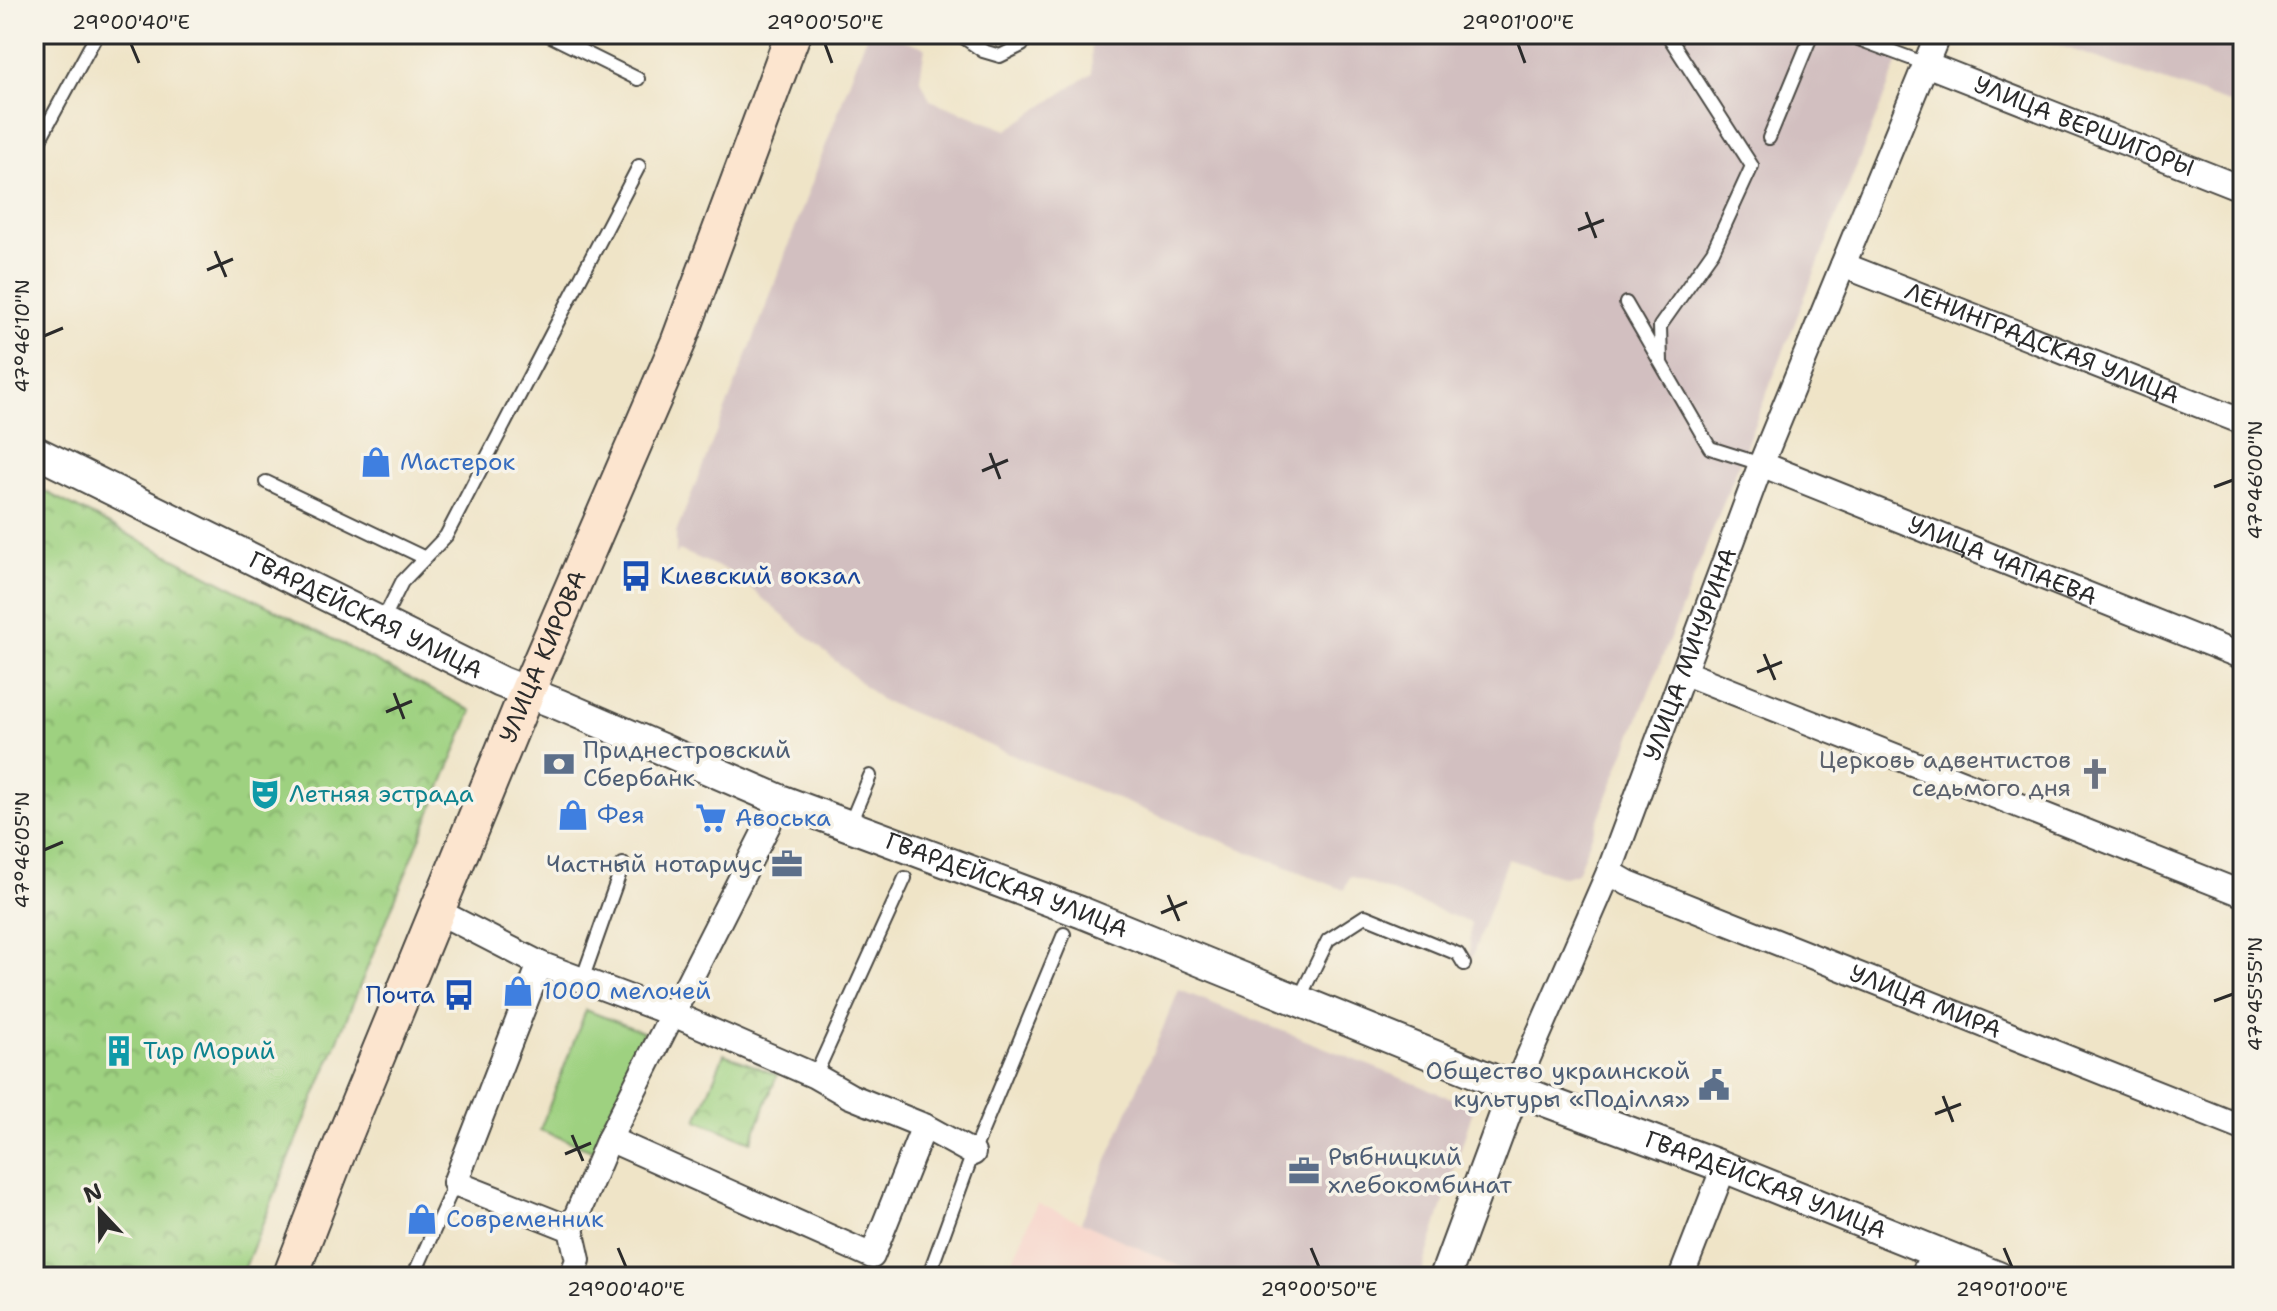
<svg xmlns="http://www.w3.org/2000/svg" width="2277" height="1311" font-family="'Shantell Sans',sans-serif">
  <defs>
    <pattern id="park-crowns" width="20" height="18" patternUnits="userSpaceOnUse" patternTransform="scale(2)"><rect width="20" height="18" fill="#9ed180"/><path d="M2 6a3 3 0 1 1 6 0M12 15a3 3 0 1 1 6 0" fill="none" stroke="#81aa69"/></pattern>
  </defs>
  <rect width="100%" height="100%" fill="#f7f3e8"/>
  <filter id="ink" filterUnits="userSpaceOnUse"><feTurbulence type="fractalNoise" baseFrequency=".0125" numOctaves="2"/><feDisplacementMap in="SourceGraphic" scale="16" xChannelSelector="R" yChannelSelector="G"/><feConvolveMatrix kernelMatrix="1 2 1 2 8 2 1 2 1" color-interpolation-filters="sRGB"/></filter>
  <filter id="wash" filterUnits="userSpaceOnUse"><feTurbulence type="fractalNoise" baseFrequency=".006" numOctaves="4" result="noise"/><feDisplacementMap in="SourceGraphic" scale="32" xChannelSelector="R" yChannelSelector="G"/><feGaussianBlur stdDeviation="1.8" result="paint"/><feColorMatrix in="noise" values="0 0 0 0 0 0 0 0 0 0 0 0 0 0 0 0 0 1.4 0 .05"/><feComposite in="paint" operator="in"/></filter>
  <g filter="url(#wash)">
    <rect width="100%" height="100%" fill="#efe4c7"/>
    <path fill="#f7d1c7" d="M1037 1203 1081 1222 1204 1277H1006Z"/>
    <path fill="#d2bfc0" d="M867 34H884L925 47 920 78 930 100 1007 130 1092 73 1091 34H1909L1577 873 1564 877 1508 859 1469 965 1471 923 1350 876 1344 890 1132 805 881 700 733 573 679 550 676 555V533L761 320Z
      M2026 34H2243V108Z
      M1179 990 1474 1107 1420 1277H1204L1081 1222Z"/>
    <path fill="#9ed180" stroke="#647e56" stroke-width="2" d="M586 1010 643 1032 597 1152 540 1130Z"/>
    <path fill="url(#park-crowns)" stroke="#647e56" stroke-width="2" d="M34 486 472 711 241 1277H34Z
      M724 1054 777 1075 751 1142 697 1120Z"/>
  </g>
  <g filter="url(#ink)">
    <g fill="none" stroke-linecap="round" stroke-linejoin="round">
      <defs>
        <path id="service" d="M547 34 638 79
          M959 34 983 51 1000 56 1022 45 1027 34
          M1845 34 1926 64
          M1769 138 1812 34
          M34 150 97 34
          M1626 303 1710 448 1761 464
          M1661 363 1660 326 1713 251 1752 166 1667 34
          M266 482 425 558 402 582 382 622
          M425 558 446 536 639 166
          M849 826 870 776
          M582 980 623 864
          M1299 999 1328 940 1365 916 1458 954 1464 964
          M815 1076 905 878
          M1271 1276 1274 1277
          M413 1277 455 1183
          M928 1277 973 1153 1064 934"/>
        <g id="minor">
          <path id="s1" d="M1926 64 2243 189"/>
          <path id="s2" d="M1843 265 2243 422"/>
          <path id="s3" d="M1761 464 2243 657"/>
          <path d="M1685 673 2243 894"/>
          <path id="s4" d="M1609 872 1628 883 2243 1128"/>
          <path d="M439 912 540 964 673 1014 815 1076 850 1096 924 1126 973 1153"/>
          <path d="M540 964 455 1183 571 1229 578 1260 571 1277"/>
          <path id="s5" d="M1515 1088 1609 872 1761 464 1938 34"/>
          <path d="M609 1139 872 1256 924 1126"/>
          <path d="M571 1229 609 1139 769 823"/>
          <path d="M1681 1277 1724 1167"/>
          <path d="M1922 1277 1934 1252"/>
        </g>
        <g id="tertiary">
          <path id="s6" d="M34 451 501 682 560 705 780 800 1083 913 1548 1102 1724 1167 1998 1277"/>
          <path d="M1445 1277 1515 1088"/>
        </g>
        <g id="secondary">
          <path id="s7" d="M290 1277 341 1145 527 692 678 343 793 34"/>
        </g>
      </defs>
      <use href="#service" stroke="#484742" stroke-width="16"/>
      <use href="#minor" stroke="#484742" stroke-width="28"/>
      <use href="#tertiary" stroke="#484742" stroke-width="34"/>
      <use href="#secondary" stroke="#484742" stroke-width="38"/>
      <use href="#service" stroke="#fff" stroke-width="12"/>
      <use href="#minor" stroke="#fff" stroke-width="24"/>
      <use href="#tertiary" stroke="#fff" stroke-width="30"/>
      <use href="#secondary" stroke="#fce5cf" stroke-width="34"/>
    </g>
  </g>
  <path fill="none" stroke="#2b2b2b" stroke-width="3" d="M131 44 139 63M825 44 832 63M1518 44 1525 63M1586 212 1596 238M1578 230 1604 220M215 251 226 277M207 270 233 259M44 336 63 328M990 453 1000 479M982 471 1008 460M2214 487 2233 480M1764 654 1775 680M1757 672 1782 662M394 693 404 719M386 712 412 701M44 850 63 842M1168 895 1179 921M1161 913 1187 902M2214 1001 2233 994M1943 1096 1953 1122M1935 1114 1961 1104M572 1135 583 1161M565 1154 591 1143M618 1248 626 1267M1311 1248 1319 1267M2004 1248 2012 1267"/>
  <defs>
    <symbol id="shop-bare" viewBox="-9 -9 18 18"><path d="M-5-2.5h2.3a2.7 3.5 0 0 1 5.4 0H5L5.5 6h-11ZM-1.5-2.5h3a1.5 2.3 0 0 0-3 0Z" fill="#3f7fe0" stroke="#f7f3e8" stroke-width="2.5" paint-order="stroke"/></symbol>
    <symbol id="bus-bare" viewBox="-9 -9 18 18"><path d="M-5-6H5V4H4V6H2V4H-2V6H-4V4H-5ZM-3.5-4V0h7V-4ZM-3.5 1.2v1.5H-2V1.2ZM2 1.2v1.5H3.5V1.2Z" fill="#1a4fb4" stroke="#f7f3e8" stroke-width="2.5" paint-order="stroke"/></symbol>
    <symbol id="bank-bare" viewBox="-9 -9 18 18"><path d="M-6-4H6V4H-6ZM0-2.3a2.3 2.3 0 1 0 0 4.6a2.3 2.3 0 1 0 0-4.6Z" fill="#5c6f8a" stroke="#f7f3e8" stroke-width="2.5" paint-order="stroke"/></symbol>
    <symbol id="church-bare" viewBox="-9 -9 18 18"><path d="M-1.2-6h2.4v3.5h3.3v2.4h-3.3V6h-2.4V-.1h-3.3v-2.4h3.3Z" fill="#6b7280" stroke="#f7f3e8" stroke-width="2.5" paint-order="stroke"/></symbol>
    <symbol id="theatre-bare" viewBox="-9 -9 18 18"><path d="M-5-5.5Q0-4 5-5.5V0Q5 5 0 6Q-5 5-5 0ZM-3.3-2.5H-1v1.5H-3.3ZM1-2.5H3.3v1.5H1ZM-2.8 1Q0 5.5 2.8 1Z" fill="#0f9aa8" stroke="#f7f3e8" stroke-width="2.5" paint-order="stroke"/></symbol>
    <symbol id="supermarket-bare" viewBox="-9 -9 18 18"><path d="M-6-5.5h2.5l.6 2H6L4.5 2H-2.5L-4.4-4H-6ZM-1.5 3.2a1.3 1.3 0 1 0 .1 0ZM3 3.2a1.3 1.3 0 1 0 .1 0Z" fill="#3f7fe0" stroke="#f7f3e8" stroke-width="2.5" paint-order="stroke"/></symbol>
    <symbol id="office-bare" viewBox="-9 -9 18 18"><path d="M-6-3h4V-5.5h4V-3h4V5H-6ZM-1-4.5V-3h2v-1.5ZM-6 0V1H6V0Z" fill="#5c6f8a" stroke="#f7f3e8" stroke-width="2.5" paint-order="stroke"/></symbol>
    <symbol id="building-bare" viewBox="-9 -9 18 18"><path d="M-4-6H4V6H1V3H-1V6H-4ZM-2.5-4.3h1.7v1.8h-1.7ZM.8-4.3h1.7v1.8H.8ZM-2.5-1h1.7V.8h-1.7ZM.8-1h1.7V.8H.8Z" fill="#0f9aa8" stroke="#f7f3e8" stroke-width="2.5" paint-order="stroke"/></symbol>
    <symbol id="civic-bare" viewBox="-9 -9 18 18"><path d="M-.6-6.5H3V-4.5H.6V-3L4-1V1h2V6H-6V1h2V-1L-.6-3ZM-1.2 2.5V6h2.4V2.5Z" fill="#5c6f8a" stroke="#f7f3e8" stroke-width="2.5" paint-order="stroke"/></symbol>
  </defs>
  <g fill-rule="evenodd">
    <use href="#shop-bare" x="354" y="440" width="44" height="44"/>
    <use href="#bus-bare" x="614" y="554" width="44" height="44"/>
    <use href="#bank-bare" x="537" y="742" width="44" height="44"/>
    <use href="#church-bare" x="2073" y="752" width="44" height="44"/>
    <use href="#theatre-bare" x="243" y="772" width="44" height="44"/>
    <use href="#shop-bare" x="551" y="793" width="44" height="44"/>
    <use href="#supermarket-bare" x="689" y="796" width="44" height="44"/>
    <use href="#office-bare" x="765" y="842" width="44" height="44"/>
    <use href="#shop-bare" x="496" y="969" width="44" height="44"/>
    <use href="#bus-bare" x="437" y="973" width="44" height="44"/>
    <use href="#building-bare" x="97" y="1029" width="44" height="44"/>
    <use href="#civic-bare" x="1692" y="1063" width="44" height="44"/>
    <use href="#office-bare" x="1282" y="1149" width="44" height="44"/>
    <use href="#shop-bare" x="400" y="1197" width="44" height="44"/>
  </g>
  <g text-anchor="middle" stroke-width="7" stroke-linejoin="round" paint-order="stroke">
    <g font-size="24" fill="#2b2b2b" stroke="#f7f3e8">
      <text dy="8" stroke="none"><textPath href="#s1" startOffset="170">УЛИЦА ВЕРШИГОРЫ</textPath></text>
      <text dy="8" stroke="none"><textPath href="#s2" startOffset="214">ЛЕНИНГРАДСКАЯ УЛИЦА</textPath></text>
      <text dy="8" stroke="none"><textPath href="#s3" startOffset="260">УЛИЦА ЧАПАЕВА</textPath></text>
      <text dy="8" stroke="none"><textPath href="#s6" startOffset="370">ГВАРДЕЙСКАЯ УЛИЦА</textPath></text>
      <text dy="8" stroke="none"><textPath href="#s5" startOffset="468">УЛИЦА МИЧУРИНА</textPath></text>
      <text dy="8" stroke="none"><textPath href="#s7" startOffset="670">УЛИЦА КИРОВА</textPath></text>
      <text dy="8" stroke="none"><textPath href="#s6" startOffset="1066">ГВАРДЕЙСКАЯ УЛИЦА</textPath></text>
      <text dy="8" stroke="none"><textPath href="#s4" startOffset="342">УЛИЦА МИРА</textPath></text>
      <text dy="8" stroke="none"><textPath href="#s6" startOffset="1882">ГВАРДЕЙСКАЯ УЛИЦА</textPath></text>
    </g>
    <g font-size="24" fill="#366cbe" stroke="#f7f3e8" text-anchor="start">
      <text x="400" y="470">Мастерок</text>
      <text x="597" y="823">Фея</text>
      <text x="735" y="826">Авоська</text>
      <text x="542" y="999">1000 мелочей</text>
      <text x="446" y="1227">Современник</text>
    </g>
    <g font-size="24" fill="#164399" stroke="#f7f3e8" text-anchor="start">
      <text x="660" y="584">Киевский вокзал</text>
      <text x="435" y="1003" text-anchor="end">Почта</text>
    </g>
    <g font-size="24" fill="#4e5e75" stroke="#f7f3e8" text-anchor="start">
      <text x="583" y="758">Приднестровский<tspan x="583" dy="28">Сбербанк</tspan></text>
      <text x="763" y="872" text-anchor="end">Частный нотариус</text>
      <text x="1690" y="1079" text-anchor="end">Общество украинской<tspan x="1690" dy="28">культуры «Поділля»</tspan></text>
      <text x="1328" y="1165">Рыбницкий<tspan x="1328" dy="28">хлебокомбинат</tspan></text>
    </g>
    <g font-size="24" fill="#5b616d" stroke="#f7f3e8" text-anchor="end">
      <text x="2071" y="768">Церковь адвентистов<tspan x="2071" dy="28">седьмого дня</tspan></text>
    </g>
    <g font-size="24" fill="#0d838f" stroke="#f7f3e8" text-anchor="start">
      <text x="289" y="802">Летняя эстрада</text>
      <text x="143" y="1059">Тир Морий</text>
    </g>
  </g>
  <rect width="2277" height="1311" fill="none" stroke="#f7f3e8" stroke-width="88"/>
  <g transform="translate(100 1211) rotate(338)" stroke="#f7f3e8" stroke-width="6" paint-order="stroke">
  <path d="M0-6L14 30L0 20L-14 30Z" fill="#2b2b2b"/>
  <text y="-12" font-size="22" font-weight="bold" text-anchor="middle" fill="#2b2b2b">N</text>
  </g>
  <rect x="44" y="44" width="2189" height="1223" fill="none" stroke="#2b2b2b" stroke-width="3"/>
  <g font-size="20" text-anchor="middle" fill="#2b2b2b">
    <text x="131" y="29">29°00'40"E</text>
    <text x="825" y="29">29°00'50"E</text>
    <text x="1518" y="29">29°01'00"E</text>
    <text transform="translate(22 336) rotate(-90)" y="7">47°46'10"N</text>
    <text transform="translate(2255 480) rotate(-90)" y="7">47°46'00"N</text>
    <text transform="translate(22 850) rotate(-90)" y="7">47°46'05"N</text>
    <text transform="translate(2255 994) rotate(-90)" y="7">47°45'55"N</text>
    <text x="626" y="1296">29°00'40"E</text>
    <text x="1319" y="1296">29°00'50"E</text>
    <text x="2012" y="1296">29°01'00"E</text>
  </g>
</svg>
